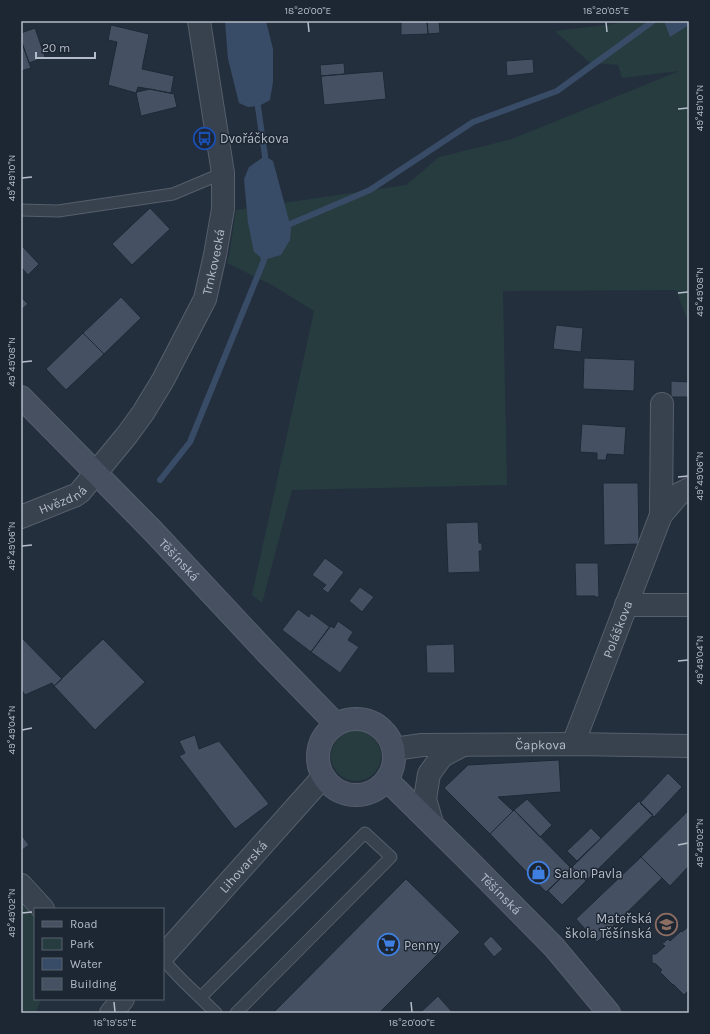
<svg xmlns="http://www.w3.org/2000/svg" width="710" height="1034" font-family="Karla,sans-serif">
  <rect width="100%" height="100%" fill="#242f3e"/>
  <path fill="#263c3f" d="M626 21H664L670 36 689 25V325L676 290 503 291 507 485 292 490 262 603 252 595 314 311 272 285 227 263 230 250 236 210 406 185 439 157 512 139 679 71 622 78 618 65 590 63 555 31 613 24Z
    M331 756a25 25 0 1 1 50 0a25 25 0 1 1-50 0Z
    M21 903 35 918V999H41L36 1013H21Z"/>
  <path fill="#394c67" d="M225 21H266L273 49V82L270 100 259 106 248 107 239 103 228 59Z
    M664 21H689V25L670 37Z
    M265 156 273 161 291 228 290 240 281 255 264 260 254 252 248 223 244 179 249 167Z"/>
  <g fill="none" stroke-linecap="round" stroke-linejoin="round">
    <path stroke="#394c67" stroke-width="6" d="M257 100 265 156V164
      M283 227 370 190 473 122 557 91 653 21
      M160 480 190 442 264 260 263 253"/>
  </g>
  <path fill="#455162" stroke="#1f2835" d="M401 21H427L428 34 401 35Z
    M427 21H439L440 33 428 34Z
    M111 25 149 34 142 69 174 76 171 93 138 87 136 93 108 85 117 42 108 40Z
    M35 28 45 57 29 63 21 40V33Z
    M21 40 31 68 21 71Z
    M533 59 534 73 507 76 506 61Z
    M344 63 345 74 321 76 320 65Z
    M383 71 386 99 324 105 321 76Z
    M150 89 174 94 177 107 141 116 136 93 137 92Z
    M150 208 170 229 132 265 112 244Z
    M21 246H22L39 264 28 275 21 267Z
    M21 297 28 304 21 310Z
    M121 297 141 318 104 354 83 333Z
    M556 325 583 328 581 352 553 349Z
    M83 333 104 354 66 390 46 369Z
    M584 358 635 360 634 391 583 389Z
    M671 381 689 382V397H671Z
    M582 424 626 427 624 455 607 454 606 460H597V453L580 452Z
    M603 483H638L639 544 604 545Z
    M478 522 479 543H482V551H479L480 572 448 573 446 523Z
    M325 558 344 572 328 593 322 589 326 585 312 575Z
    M575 563H598L599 597H595V596H576Z
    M360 587 374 597 362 612 349 601Z
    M298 609 309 617 311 613 330 627 311 652 282 630Z
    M338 621 353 632 348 640 359 647 340 673 311 652 330 626 334 628Z
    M21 637 62 679 54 686 52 683 25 695 21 689Z
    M103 639 145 682 95 730 54 686Z
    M454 644 455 673H427L426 645Z
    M195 735 199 749 219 741 269 804 235 829 179 756 185 753 179 741Z
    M559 760 561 792 498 797 513 811 490 834 444 788 468 765Z
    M668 773 682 787 654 817 640 803Z
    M527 799 552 825 540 837 514 810Z
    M639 801 653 815 586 881 572 867Z
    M514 810 571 868 546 892 490 834Z
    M689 810V866L670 886 641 857Z
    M591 828 601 838 577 861 567 851Z
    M21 834 29 845 22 850 21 848Z
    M641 857 662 878 597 942 576 919Z
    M572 867 586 881 562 905 548 891Z
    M406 879 460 932 379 1013H273Z
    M689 926V990L684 995 673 984V985L660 972 662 970 656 964 652 963V954H656L665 946 662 944 668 939 670 941 681 931 682 932Z
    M491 936 503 949 494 957 483 944Z
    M438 996 453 1013H420Z"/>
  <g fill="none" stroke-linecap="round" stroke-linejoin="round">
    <defs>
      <path id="service" d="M21 210 58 211 173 194 223 173
        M163 960 182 980 216 1013
        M201 997 365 833 391 857 236 1013"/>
      <g id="minor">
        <path d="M661 515 662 404"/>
        <path id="s1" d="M21 517 76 495 80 492 127 435 143 413 163 380 205 299 215 255 223 209V173L199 21"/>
        <path d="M626 605H689"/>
        <path id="s2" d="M573 744 661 515 679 494 689 489"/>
        <path d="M21 885 43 909"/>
      </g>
      <g id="tertiary">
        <path id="s3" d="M394 749 422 745 573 744 689 746"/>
        <path d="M432 823 425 799 429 774 442 756 463 745"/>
        <path id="s4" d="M163 956 323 777"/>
        <path d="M111 1013 123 999"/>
      </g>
      <g id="secondary">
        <path id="s5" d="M21 397 153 531 267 653 336 724"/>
        <circle cx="356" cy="757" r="38"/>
        <path id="s6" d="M387 780 465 857 554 947 609 1013"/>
      </g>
    </defs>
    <use href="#service" stroke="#565f6c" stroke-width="13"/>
    <use href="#minor" stroke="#565f6c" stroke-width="24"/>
    <use href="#tertiary" stroke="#565f6c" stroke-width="24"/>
    <use href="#secondary" stroke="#565f6c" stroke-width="24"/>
    <use href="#service" stroke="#38414e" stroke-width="11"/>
    <use href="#minor" stroke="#38414e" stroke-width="22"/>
    <use href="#tertiary" stroke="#38414e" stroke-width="22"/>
    <use href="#secondary" stroke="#465061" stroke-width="22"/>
  </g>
  <path fill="none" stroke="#b4bcc9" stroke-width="1.5" d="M308 22 309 32M606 22 607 32M678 109 688 108M22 178 32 177M678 293 688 292M22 362 32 361M678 477 688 476M22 546 32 545M678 661 688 660M22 730 32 728M678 845 688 843M22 913 32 912M114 1002 115 1012M411 1002 412 1012"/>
  <defs>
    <symbol id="bus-ring" viewBox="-11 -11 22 22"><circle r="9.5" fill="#1d2633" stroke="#1a4fb4" stroke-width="1.5"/><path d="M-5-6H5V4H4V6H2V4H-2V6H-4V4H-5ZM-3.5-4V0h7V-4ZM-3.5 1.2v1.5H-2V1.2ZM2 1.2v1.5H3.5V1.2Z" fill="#1a4fb4"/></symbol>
    <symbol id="shop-ring" viewBox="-11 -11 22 22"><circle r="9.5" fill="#1d2633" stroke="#3f7fe0" stroke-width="1.5"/><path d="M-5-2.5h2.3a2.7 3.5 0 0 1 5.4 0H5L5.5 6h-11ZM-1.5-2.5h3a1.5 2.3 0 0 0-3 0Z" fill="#3f7fe0"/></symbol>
    <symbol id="school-ring" viewBox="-11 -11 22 22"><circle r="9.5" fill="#1d2633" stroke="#8d6e63" stroke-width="1.5"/><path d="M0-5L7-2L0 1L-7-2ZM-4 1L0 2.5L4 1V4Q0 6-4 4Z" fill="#8d6e63"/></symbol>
    <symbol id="supermarket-ring" viewBox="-11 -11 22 22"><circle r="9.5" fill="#1d2633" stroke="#3f7fe0" stroke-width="1.5"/><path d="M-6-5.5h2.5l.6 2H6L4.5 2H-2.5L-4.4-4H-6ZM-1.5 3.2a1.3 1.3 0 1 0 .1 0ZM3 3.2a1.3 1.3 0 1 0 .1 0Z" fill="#3f7fe0"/></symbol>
  </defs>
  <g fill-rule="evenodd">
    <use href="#bus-ring" x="192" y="126" width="25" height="25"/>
    <use href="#shop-ring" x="526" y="860" width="25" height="25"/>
    <use href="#school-ring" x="654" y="912" width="25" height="25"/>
    <use href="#supermarket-ring" x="376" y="932" width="25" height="25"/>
  </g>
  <g text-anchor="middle" stroke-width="3" stroke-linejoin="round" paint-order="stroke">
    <g font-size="13" fill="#b4bcc9" stroke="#1d2633" text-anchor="start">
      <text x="220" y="143">Dvořáčkova</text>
      <text x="554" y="878">Salon Pavla</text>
      <text x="652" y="923" text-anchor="end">Mateřská<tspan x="652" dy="15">škola Těšínská</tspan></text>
      <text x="404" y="950">Penny</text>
    </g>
    <g font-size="13" fill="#b4bcc9" stroke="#1d2633">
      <text dy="5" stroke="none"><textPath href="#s1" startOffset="333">Trnkovecká</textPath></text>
      <text dy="5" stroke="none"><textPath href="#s1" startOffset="45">Hvězdná</textPath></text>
      <text dy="5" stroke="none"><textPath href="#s5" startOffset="227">Těšínská</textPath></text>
      <text dy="5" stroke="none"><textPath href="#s2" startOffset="123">Poláškova</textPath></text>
      <text dy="5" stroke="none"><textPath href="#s3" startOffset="147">Čapkova</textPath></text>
      <text dy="5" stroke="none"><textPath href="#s4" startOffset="120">Lihovarská</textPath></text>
      <text dy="5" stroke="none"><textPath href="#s6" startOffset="161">Těšínská</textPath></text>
    </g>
  </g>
  <rect width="710" height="1034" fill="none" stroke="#1d2633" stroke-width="44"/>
  <rect x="34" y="908" width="130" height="92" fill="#1d2633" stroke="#59626f"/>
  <rect x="42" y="921" width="20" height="6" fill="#465061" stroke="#59626f"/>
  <text x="70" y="928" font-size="12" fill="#b4bcc9">Road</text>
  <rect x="42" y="938" width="20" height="12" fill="#263c3f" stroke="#59626f"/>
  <text x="70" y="948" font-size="12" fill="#b4bcc9">Park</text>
  <rect x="42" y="958" width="20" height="12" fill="#394c67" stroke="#59626f"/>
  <text x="70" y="968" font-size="12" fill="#b4bcc9">Water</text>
  <rect x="42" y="978" width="20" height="12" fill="#455162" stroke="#59626f"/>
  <text x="70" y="988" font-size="12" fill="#b4bcc9">Building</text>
  <path d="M36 52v6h59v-6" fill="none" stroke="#b4bcc9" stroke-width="2"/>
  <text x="42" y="52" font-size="12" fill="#b4bcc9" stroke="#1d2633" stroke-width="3" paint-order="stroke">20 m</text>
  <rect x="22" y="22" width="666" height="990" fill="none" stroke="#b4bcc9" stroke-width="1.5"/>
  <g font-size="10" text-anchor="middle" fill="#b4bcc9">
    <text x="308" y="14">18°20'00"E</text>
    <text x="606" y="14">18°20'05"E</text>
    <text transform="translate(699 108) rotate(-90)" y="4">49°49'10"N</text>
    <text transform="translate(11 178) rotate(-90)" y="4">49°49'10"N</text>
    <text transform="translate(699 292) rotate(-90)" y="4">49°49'08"N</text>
    <text transform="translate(11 362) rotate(-90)" y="4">49°49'08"N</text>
    <text transform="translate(699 476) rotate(-90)" y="4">49°49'06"N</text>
    <text transform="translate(11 546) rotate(-90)" y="4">49°49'06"N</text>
    <text transform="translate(699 660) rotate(-90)" y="4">49°49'04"N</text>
    <text transform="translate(11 730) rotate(-90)" y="4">49°49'04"N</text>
    <text transform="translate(699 843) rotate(-90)" y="4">49°49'02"N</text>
    <text transform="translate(11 913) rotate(-90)" y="4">49°49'02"N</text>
    <text x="115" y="1026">18°19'55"E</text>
    <text x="412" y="1026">18°20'00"E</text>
  </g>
</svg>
